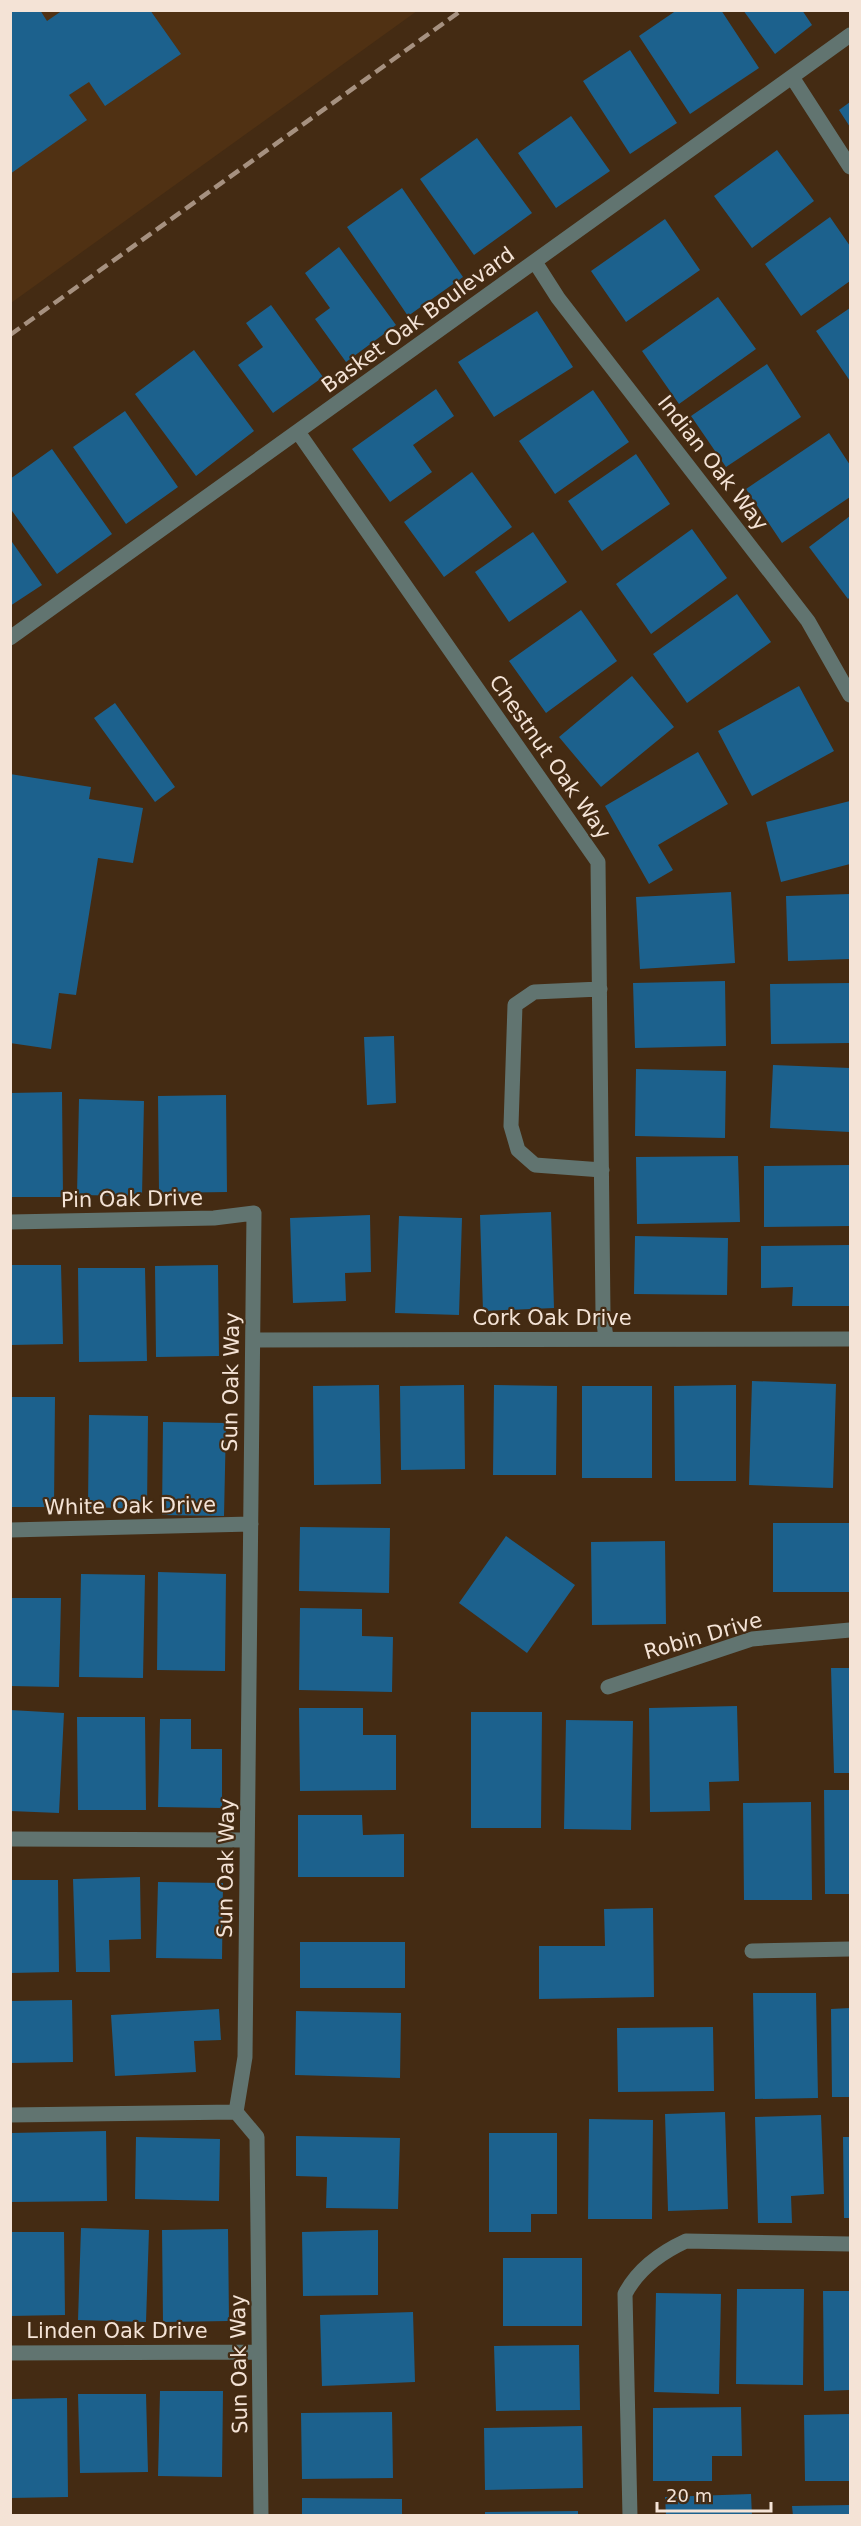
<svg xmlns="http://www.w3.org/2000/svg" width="861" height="2526" font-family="'DejaVu Sans',sans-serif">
  <rect width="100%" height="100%" fill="#442b13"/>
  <path fill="#503113" d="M11 11H417L11 303Z"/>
  <path fill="#1c618d" d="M10 10H40L47 21 63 10H150L181 54 105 106 89 82 69 95 87 120 10 174Z
    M677 10H721L759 68 690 114 639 36Z
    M743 10H802L812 25 775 54Z
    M630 50 677 123 630 154 583 81Z
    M850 102V127L839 110Z
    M571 116 610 171 556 208 518 153Z
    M477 138 532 213 474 255 420 179Z
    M777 150 814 201 752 248 714 196Z
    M402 188 463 277 408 316 347 227Z
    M830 217 850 246V281L801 316 765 264Z
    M665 219 700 270 626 322 591 271Z
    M339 247 396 325 346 362 315 319 330 308 305 273Z
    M718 297 756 349 679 404 642 351Z
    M271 305 323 377 273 413 238 365 263 347 246 323Z
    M850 308V381L816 331Z
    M537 311 573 367 494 417 458 362Z
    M194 350 254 431 196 476 135 394Z
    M767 364 801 417 726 467 691 416Z
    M436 389 454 416 413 445 432 472 390 502 352 449Z
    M593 390 629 442 555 494 519 441Z
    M125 411 178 487 126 524 73 447Z
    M829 433 850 465V497L782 543 746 489Z
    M52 449 112 534 57 574 10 508V479Z
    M636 454 670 504 602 551 568 501Z
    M472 472 512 527 444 577 404 522Z
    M850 516V597L848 599 809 547Z
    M692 529 727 578 651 634 616 584Z
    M533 532 567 582 509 622 475 572Z
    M10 539 42 585 10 606Z
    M737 594 771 642 687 703 653 654Z
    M581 610 617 661 546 713 509 661Z
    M632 676 674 727 601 787 559 737Z
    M799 686 834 751 752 796 718 731Z
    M115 703 175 787 155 802 94 718Z
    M698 752 728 804 658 845 673 870 649 884 605 806Z
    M10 774 91 787 89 799 143 808 133 863 98 858 76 995 59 993 51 1049 10 1043Z
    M850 801V864L781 882 766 822Z
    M731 892 735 963 640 969 636 897Z
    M850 894V959L788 961 786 896Z
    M725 981 726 1046 635 1048 633 983Z
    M850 983V1043L771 1044 770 984Z
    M394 1036 396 1103 367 1105 364 1037Z
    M773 1065 850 1068V1132L770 1128Z
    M636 1069 726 1071 725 1138 635 1136Z
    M62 1092 63 1197H10V1093Z
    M226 1095 227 1192 159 1193 158 1096Z
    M79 1099 144 1101 142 1196 77 1195Z
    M738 1156 740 1222 637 1224 636 1157Z
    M850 1165V1226L764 1227V1166Z
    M551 1212 554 1308 483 1311 480 1215Z
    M370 1215 371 1272 345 1273 346 1301 293 1303 290 1218Z
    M399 1216 462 1218 459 1315 395 1313Z
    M635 1236 728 1238 727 1295 634 1294Z
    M850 1245V1306H792L793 1287 761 1288V1246Z
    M10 1265H61L63 1344 10 1345Z
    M218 1265 219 1356 156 1357 155 1266Z
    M78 1268H145L147 1361 79 1362Z
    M752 1381 836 1384 833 1488 749 1485Z
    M379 1385 381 1484 314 1485 313 1386Z
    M464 1385 465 1469 401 1470 400 1386Z
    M494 1385 557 1386 556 1475H493Z
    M736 1385V1481H675L674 1386Z
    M582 1386H652V1478H582Z
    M10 1397H55L54 1507H10Z
    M89 1415 148 1416 147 1509 88 1507Z
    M163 1422 226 1423 224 1516 162 1515Z
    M773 1523H850V1592H773Z
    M300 1527 390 1528 389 1593 299 1591Z
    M506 1536 575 1585 527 1653 459 1603Z
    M665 1541 666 1624 592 1625 591 1542Z
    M158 1572 226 1574 225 1671 157 1670Z
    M81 1574 145 1575 143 1678 79 1677Z
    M10 1598H61L59 1687 10 1686Z
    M300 1608 362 1609V1636L393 1637 392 1692 299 1690Z
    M831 1668H850V1773H834Z
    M737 1706 739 1781 709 1782 710 1811 650 1812 649 1708Z
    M299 1708H363V1735H396V1790L300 1791Z
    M10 1710 64 1713 59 1813 10 1811Z
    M471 1712H542L541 1828H471Z
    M77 1717H145L146 1810H78Z
    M160 1719H191V1749H222V1808L158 1807Z
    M566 1720 633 1721 631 1830 564 1829Z
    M824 1790H850V1894H825Z
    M811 1802 812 1900H744L743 1803Z
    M298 1815H362L363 1835 404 1834V1877H298Z
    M140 1877 141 1939 109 1940 110 1972H76L73 1879Z
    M10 1880H58L59 1972 10 1973Z
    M158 1882 223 1883 222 1959 156 1958Z
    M653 1908 654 1997 539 1999V1946H605L604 1909Z
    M300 1942H405V1988H300Z
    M753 1993H816L818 2098 755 2099Z
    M72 2000 73 2062 10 2063V2001Z
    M850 2008V2097H832L831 2009Z
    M219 2009 221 2040 194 2041 196 2072 115 2076 111 2015Z
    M296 2011 401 2013 400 2078 295 2075Z
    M713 2027 714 2091 618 2092 617 2028Z
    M725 2112 728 2209 668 2211 665 2114Z
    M821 2115 824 2194 791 2196 792 2223H758L755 2117Z
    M589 2119 653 2120 652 2219H588Z
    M106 2131 107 2201 12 2202 11 2133Z
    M489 2133H557V2214H531V2232H489Z
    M296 2136 400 2138 398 2209 326 2208 327 2177 296 2176Z
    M136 2137 220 2139 219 2201 135 2199Z
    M843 2137H850V2218H844Z
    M81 2228 149 2230 146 2322 78 2320Z
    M228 2229 229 2321 163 2322 162 2230Z
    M378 2230V2295L303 2296 302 2232Z
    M10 2232H64L65 2315 10 2316Z
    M503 2258H582V2326H503Z
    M737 2289H804L803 2385 736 2384Z
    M823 2291H850V2390L824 2391Z
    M656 2293 721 2294 719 2394 654 2392Z
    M413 2312 415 2382 322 2386 320 2315Z
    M579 2345 580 2410 496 2411 494 2346Z
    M160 2391H223L222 2477 158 2476Z
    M78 2394H146L148 2472 80 2473Z
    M67 2398 68 2497 10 2498V2399Z
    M741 2407 742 2456H712V2481H653V2408Z
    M392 2412 393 2478 302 2479 301 2413Z
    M850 2414V2481H805L804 2415Z
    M582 2426 583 2488 485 2490 484 2428Z
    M751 2494 752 2516H666L665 2497Z
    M302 2498 402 2499V2516H302Z
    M850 2505V2516H793L792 2506Z
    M578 2511V2516H485V2512Z"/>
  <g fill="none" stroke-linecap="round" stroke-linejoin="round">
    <path stroke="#617470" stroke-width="15" d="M792 77 850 167
      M535 262 558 298 808 621 850 695
      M298 432 598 862 603 1314 606 1339
      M10 638 850 35
      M600 989 534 992 515 1005 511 1126 518 1150 535 1165 602 1170
      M10 1222 214 1218 254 1213 245 2057 236 2112 257 2137 261 2516
      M253 1340 850 1339
      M10 1530 251 1524
      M608 1687 752 1639 850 1630
      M10 1839 247 1840
      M752 1951 850 1949
      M10 2115 236 2112
      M10 2353 259 2352
      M630 2516 625 2294C638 2269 660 2253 686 2241L850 2244"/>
    <path stroke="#a69180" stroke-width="4.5" stroke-dasharray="12 6" stroke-linecap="butt" d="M10 335 462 10"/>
  </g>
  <g text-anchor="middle" stroke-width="4.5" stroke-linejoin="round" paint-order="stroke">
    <g font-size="21" fill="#f4e3d6" stroke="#442b13">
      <text transform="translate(418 320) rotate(-36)" y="7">Basket Oak Boulevard</text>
      <text transform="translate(713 463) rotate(52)" y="7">Indian Oak Way</text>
      <text transform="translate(550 757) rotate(55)" y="7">Chestnut Oak Way</text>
      <text transform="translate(132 1199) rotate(-1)" y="7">Pin Oak Drive</text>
      <text x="552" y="1325">Cork Oak Drive</text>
      <text transform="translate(231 1382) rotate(-89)" y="7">Sun Oak Way</text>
      <text transform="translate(130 1506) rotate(-1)" y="7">White Oak Drive</text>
      <text transform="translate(703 1636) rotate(-16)" y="7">Robin Drive</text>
      <text transform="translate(226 1868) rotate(-89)" y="7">Sun Oak Way</text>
      <text x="117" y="2338">Linden Oak Drive</text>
      <text transform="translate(239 2364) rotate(-91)" y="7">Sun Oak Way</text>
    </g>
  </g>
  <rect width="861" height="2526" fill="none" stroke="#f4e3d6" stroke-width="24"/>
  <path d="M657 2502v9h114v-9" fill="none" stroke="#f4e3d6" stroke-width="3"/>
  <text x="666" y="2502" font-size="18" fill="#f4e3d6" stroke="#442b13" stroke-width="4.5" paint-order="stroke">20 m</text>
</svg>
